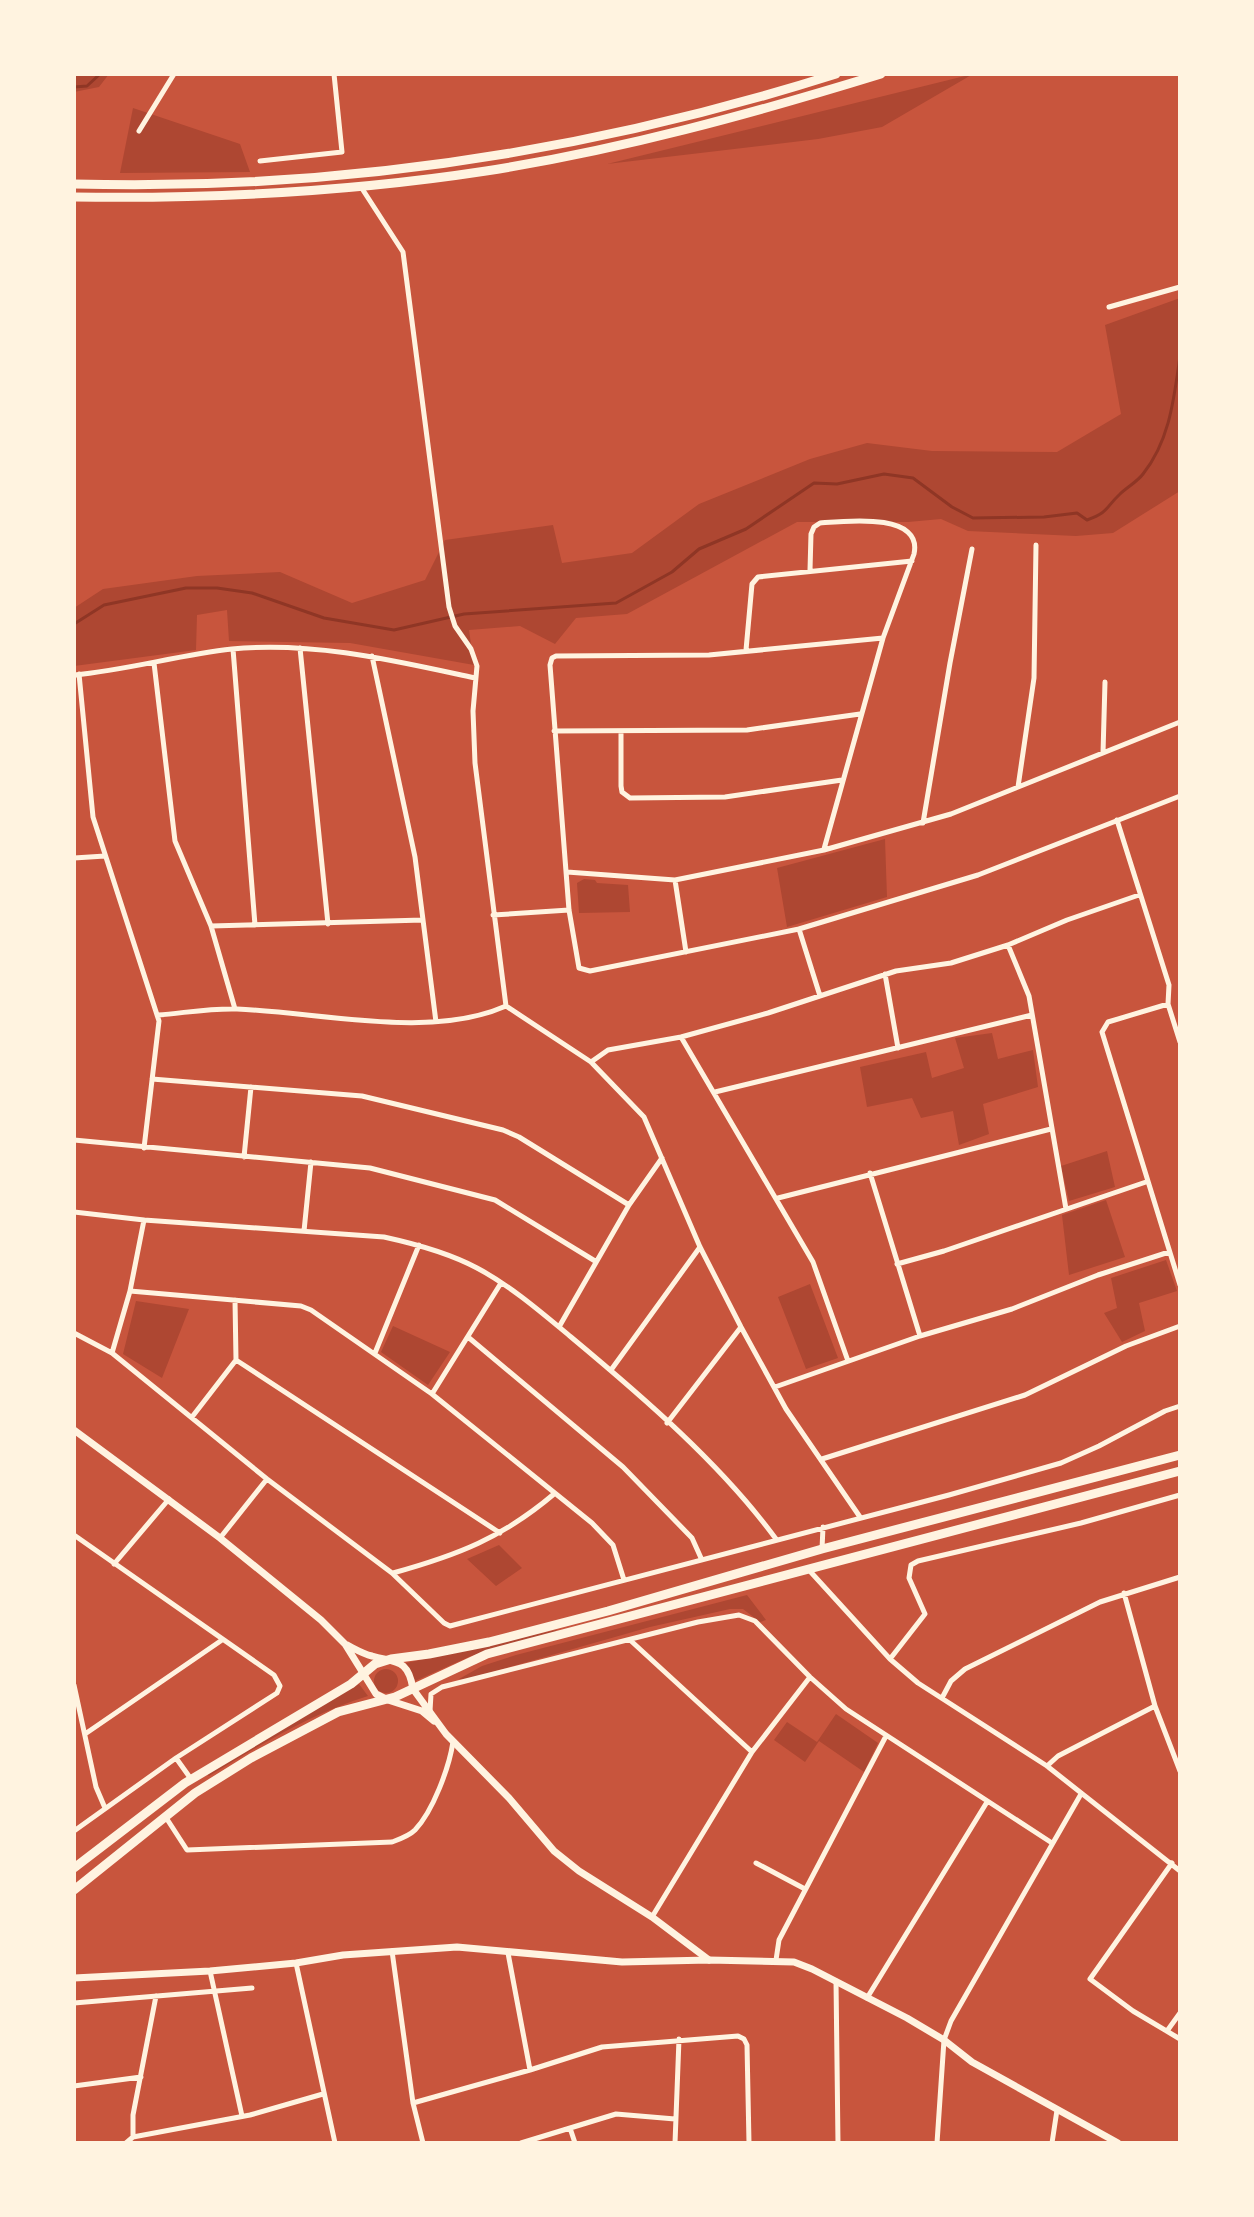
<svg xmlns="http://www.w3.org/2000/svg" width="1254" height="2217" font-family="Ubuntu,sans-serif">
  <rect width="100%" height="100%" fill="#c8553d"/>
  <path fill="#ae4732" d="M74 74H109L99 87 74 92Z
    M973 74 882 127 818 139 607 164Z
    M133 108 240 144 250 172 120 173Z
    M1180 298V491L1113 533 1076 536 968 531 941 519 908 522H797L627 614 576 618 555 644 520 626 469 630 474 665 350 643 229 641 227 610 197 615 196 650 74 666V608L103 589 197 576 280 572 352 603 425 580 445 540 553 525 562 563 632 553 699 504 810 459 867 443 932 451 1057 452 1121 414 1105 325Z
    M885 839 887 897 787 927 777 868Z
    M584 879 595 880 597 883 628 885 630 912 579 913 577 883Z
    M992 1033 998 1059 1033 1050 1038 1087 983 1104 989 1134 959 1145 953 1111 921 1118 912 1098 867 1107 860 1067 926 1052 932 1078 964 1068 955 1038Z
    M1107 1151 1115 1187 1069 1201 1061 1166Z
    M1106 1200 1125 1257 1069 1275 1062 1215Z
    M1166 1260 1177 1291 1139 1303 1145 1331 1122 1342 1104 1313 1117 1308 1111 1278Z
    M810 1284 838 1358 806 1369 778 1297Z
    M136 1301 189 1309 162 1378 123 1354Z
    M393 1326 450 1352 428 1385 381 1352Z
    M499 1545 522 1568 496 1586 467 1559Z
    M747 1595 766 1620 760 1622 743 1609H730L650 1627 464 1680 459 1679 482 1666 516 1655Z
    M556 1630 557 1634 471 1656 415 1681 406 1663Z
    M374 1681a12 12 0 1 1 24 0a12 12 0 1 1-24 0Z
    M359 1684 368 1696C310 1714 260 1745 209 1776L206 1774 279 1728Z
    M836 1714 878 1743 864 1772 819 1741 805 1762 774 1740 787 1722 817 1742Z"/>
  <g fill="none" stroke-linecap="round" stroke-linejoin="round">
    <path stroke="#8f3625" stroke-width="3" d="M74 87 87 86 100 74
      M74 624 104 605 186 588H217L252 593 324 618 394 630 464 614 616 603 672 572 699 549 746 529 814 483 837 484 884 474 913 478 952 507 973 518 1044 517 1077 513 1087 520C1109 512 1105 508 1120 494 1127 487 1137 482 1143 474 1170 440 1174 398 1180 356"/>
    <path stroke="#fff3e0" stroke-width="5" d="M139 131 174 74
      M260 161 342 152 334 74
      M361 187 403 252 449 607 455 626 471 649 477 666 473 711 475 763 506 1006
      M1109 307 1180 287
      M810 570 811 534 814 527 820 523C846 521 923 512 914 554L883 638 824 849
      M883 638 709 655 556 656 552 658 550 665 569 910 579 968 590 971 799 929 978 875 1180 796
      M300 648 328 924
      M233 649 255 925
      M746 650 752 584 758 577 912 561
      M372 656 415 857 436 1022
      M154 663 175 841 211 926 235 1009
      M79 674 93 817 159 1021 144 1148
      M74 675C127 670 179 655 232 649 314 641 396 661 475 678
      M554 731 747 730 860 714
      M621 732V786L622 792 630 798 725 797 842 780
      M1103 753 1105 682
      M1018 787 1034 678 1036 545
      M1117 820 1169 985 1168 1004 1180 1042
      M923 823 950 663 972 549
      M74 858 105 856
      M567 872 675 880 824 850 951 814 1180 722
      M675 880 686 952
      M493 915 569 910
      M211 926 423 920
      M799 929 820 996
      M1008 945 1029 996 1066 1209
      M885 974 898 1048
      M1168 1004 1108 1022 1102 1032 1180 1285
      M506 1006 591 1062 644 1117 700 1247 741 1327 786 1409 860 1517
      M158 1015C184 1013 211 1008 237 1009 319 1012 429 1040 506 1006
      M681 1037 813 1262 848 1361
      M591 1062 608 1050 681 1037 768 1013 896 971 951 963 1008 945 1067 920 1139 895
      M152 1079 362 1096 503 1130 519 1137 629 1205
      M715 1092 1032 1015
      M74 1140 370 1168 495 1200 595 1261
      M244 1157 251 1087
      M870 1173 920 1336
      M778 1198 1051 1129
      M74 1212 144 1220 384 1237C416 1244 449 1253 477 1268 511 1286 542 1313 571 1337 643 1397 721 1464 776 1539
      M304 1231 311 1162
      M897 1264 944 1251 1146 1182
      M130 1291 301 1306 311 1310 432 1394 592 1523 613 1545 624 1580
      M559 1327 629 1205 662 1158
      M74 1333 112 1353 267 1479 392 1573 444 1623 450 1626 949 1495 1061 1463 1099 1446 1165 1411 1180 1406
      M468 1337 623 1467 692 1538 701 1558
      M112 1353 130 1291 144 1220
      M375 1353 419 1245
      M236 1360 500 1533
      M611 1370 700 1247
      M775 1387 920 1336 1012 1309 1098 1275 1169 1252
      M432 1394 501 1283
      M192 1417 236 1360 235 1300
      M667 1423 741 1327
      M822 1459 1025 1395 1126 1346 1180 1326
      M74 1535 274 1675 280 1686 277 1693 176 1758 74 1831
      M220 1538 267 1479
      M822 1549 823 1527
      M114 1564 169 1499
      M808 1569 890 1659 918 1683 1047 1766 1180 1871
      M393 1573C458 1555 502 1538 554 1494
      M1124 1593 1155 1706 1180 1771
      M630 1640 752 1752
      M890 1659 925 1614 909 1578 911 1565 918 1561 1081 1523 1180 1495
      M74 1685 96 1787 105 1808
      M942 1698 951 1681 965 1669 1100 1602 1180 1577
      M430 1711 431 1694 442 1687 698 1622 739 1615 755 1621 810 1677 846 1709 1052 1843
      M85 1734 222 1640
      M176 1758 191 1779
      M1047 1766 1058 1756 1155 1706
      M165 1816 187 1850 392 1842C400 1839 409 1836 415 1830 433 1811 449 1768 453 1742
      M756 1863 805 1889
      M1172 1863 1090 1979 1133 2011 1180 2039
      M652 1917 752 1752 810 1677
      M392 1951 413 2103 423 2143
      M508 1953 530 2070
      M776 1960 779 1940 886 1736
      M296 1963 335 2143
      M210 1971 242 2116
      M836 1981 838 2143
      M867 1998 987 1802
      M74 2003 252 1988
      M1167 2031 1180 2013
      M74 2086 141 2077
      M413 2103 530 2070 602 2047 738 2036 744 2039 747 2045 749 2143
      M570 2128 575 2143
      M133 2137 250 2115 323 2094
      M133 2137V2115L156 1996
      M126 2143 133 2137
      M521 2143 616 2114 675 2119
      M675 2143 679 2039
      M937 2143 944 2040 951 2021 1081 1794
      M1052 2143 1057 2110"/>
    <path stroke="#fff3e0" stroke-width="7" d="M413 1689 446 1734 509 1798 554 1851 579 1871 652 1917 709 1960
      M388 1700 422 1711 434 1721"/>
    <path stroke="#fff3e0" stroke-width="7" d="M74 1430 220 1538 321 1620 345 1644 376 1694 386 1699
      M347 1645C355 1649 363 1654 372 1656 396 1663 408 1658 413 1689
      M74 1978 210 1971 296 1963 343 1955 457 1947 622 1962 709 1960 794 1962 812 1969 907 2018 944 2040 972 2062 1118 2143"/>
    <path stroke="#fff3e0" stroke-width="9" d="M74 184C333 191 590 152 836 74
      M74 197C212 199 349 192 486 171 620 150 751 114 881 74
      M74 1868 185 1783 351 1684 375 1664 391 1659 429 1654 489 1642 608 1611 822 1549 1180 1455
      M74 1890 195 1793 251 1758 338 1712 395 1697 487 1654 1180 1471"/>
  </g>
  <rect width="1254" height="2217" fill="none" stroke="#fff3e0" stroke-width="152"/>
</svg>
